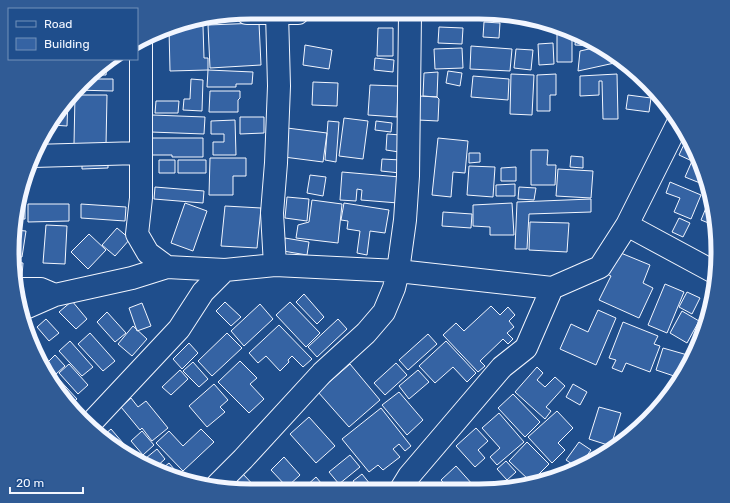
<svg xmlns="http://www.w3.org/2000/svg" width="730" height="503" font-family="Rubik,sans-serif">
  <rect width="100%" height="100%" fill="#1f4e8c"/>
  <path fill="#3563a3" stroke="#f2f6ff" d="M484 22 500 23 499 38 483 37Z
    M259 23 261 65 210 68 208 25Z
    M203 26 204 58H208V70L170 71 169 29 174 27Z
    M439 27 463 28 462 44 438 43Z
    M378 28H393V56H377Z
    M557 30H566L572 33V62H557Z
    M576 34 585 37 595 44V46L575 45Z
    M553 43 554 64 539 65 538 44Z
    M305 45 332 50 329 69 303 65Z
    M471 46 512 49 510 71 470 69Z
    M598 47 619 62 578 71 580 51Z
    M462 48 463 68 435 69 434 49Z
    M516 49 533 50 531 70 514 68Z
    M375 58 394 60 393 72 374 70Z
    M107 63 106 75H93Z
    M208 70 253 72 252 84H236V87H207Z
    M448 71 462 73 460 86 446 83Z
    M438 72 437 97 423 96 424 73Z
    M511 74 534 75 532 115 510 114Z
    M556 74V95H550V111H537V75Z
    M617 74 618 119H603L602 81H599V95L580 96V76Z
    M473 76 509 79 508 100 471 97Z
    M88 79H113V91L75 90Z
    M191 79 203 80 202 111 183 110 184 99H190Z
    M313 82 338 83 337 106 312 105Z
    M370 85 398 86 397 117 368 115Z
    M210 91H240V98L238 100V112H209Z
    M75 95H107L106 145 74 144Z
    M628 95 651 98 649 112 626 109Z
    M419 96 437 97 439 99 438 121 418 120Z
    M68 99 67 126 52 125Z
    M156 101H179L178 113H155Z
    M152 115 205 117 204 134 151 132Z
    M240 117H264V133L240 134Z
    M344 118 368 121 363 159 339 156Z
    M235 120 236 155H213V142H224V134H211V121Z
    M328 121 339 122 336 162 325 160Z
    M376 121 392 123 391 132 375 130Z
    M287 128 327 133 323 162 284 157Z
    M387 134 401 135 399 152 386 150Z
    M150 138H203V157H172V155H151Z
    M438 138 468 141 465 173 453 172 451 197 432 195Z
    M686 140 700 160 705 185 685 177 692 161 679 155Z
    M531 150H548L547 165H556L555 185H531Z
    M469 153H480V162L469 163Z
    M571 156 583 157V168L570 167Z
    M210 158H246V176H233V195H209Z
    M382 159 401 160 400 173 381 171Z
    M159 160H175V173H159Z
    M178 160H206V173H178Z
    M108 161V168L82 169V162Z
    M469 166 495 167 493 197 467 195Z
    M516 167V181H501V168Z
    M558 169 593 171 591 198 556 196Z
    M342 172 400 177 398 203 361 200 362 190 357 189 356 201 340 200Z
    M310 175 326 177 323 196 307 193Z
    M670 182 701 195 691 219 674 212 680 198 666 193Z
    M515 184V196H496V185Z
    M23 187H25V219H14Z
    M155 187 204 191 203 203 154 199Z
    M519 187 536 188 534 200 518 199Z
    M287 197 309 199 307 221 285 218Z
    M591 199V212L529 214 527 249H515L517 202Z
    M312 200 342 204 338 243 296 238 298 225 309 222Z
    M185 203 207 211 193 251 171 243Z
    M344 203 389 210 385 233 370 231 367 255 357 253 360 231 347 229 348 221 341 220Z
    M512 203 514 235H490V227L473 226V205Z
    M708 203 713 227 711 224 701 220Z
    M28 204H69V221L28 222Z
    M81 204 126 207 125 221 81 218Z
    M225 206 261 208 257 248 221 246Z
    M443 212 472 214 471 228 442 226Z
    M679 218 690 223 683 237 672 232Z
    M530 222 569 223 567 252 529 250Z
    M46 225 67 226 65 264 43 263Z
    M117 228 130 239 115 256 102 245Z
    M14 230 26 231 22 257H15Z
    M89 234 106 250 88 269 71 252Z
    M285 238 309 242 307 255 283 251Z
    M616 251 650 265 643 283 653 288 639 318 599 300 611 276 605 273Z
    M15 262 23 263 22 276 16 275Z
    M665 284 684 292 667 333 648 325Z
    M687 292 700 298 692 314 679 307Z
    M304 294 324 317 317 324 296 302Z
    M72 301 87 319 76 329 59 312Z
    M225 302 241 317 231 326 216 311Z
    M290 302 320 333 306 347 276 315Z
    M142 303 151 326 137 331 129 308Z
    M260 304 273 319 244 346 231 331Z
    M491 306 500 315 508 307 515 315 509 321 514 327 507 333 513 339 508 344 503 339 480 361 485 366 478 372 443 335 456 323 464 331Z
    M598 310 616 318 596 365 560 349 571 324 588 332Z
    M682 311 699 321 687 343 670 333Z
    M107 312 126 333 115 342 97 322Z
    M46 319 59 333 49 341 37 327Z
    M338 319 347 329 317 357 308 347Z
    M704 320 700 343 695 351 689 348Z
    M623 322 658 336 654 344 660 346 650 372 626 363 622 372 612 368 616 360 609 358Z
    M279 325 312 359 303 367 292 356 288 360 289 362 280 371 266 356 258 363 249 353Z
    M133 326 147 339 132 356 118 344Z
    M90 333 115 361 103 371 78 344Z
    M227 333 242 348 212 376 198 361Z
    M428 334 437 344 408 370 399 360Z
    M70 341 93 367 82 376 59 351Z
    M446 341 476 373 467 382 453 367 435 383 419 366Z
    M189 343 198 353 182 369 173 359Z
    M663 348 691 356 677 377 656 370Z
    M55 355 65 366 56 374 47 363Z
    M240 361 257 378 250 384 264 399 249 413 218 382Z
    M193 362 208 379 199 387 183 371Z
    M396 363 407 375 385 395 374 383Z
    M45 364 77 399 70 405 43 366Z
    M69 364 88 385 78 394 59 373Z
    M350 364 380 400 349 427 318 392Z
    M537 367 543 373 537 380 545 387 555 377 565 386 546 407 551 411 545 419 515 392Z
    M180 370 188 379 171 395 162 387Z
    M418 370 429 382 409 399 399 386Z
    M214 384 228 400 220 407 225 412 207 427 189 406Z
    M573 384 587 392 580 405 566 397Z
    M399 392 423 420 407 435 382 405Z
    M513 394 540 422 525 437 498 408Z
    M131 398 138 407 146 401 168 428 152 441 142 428 140 430 121 407Z
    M599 407 621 413 611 446 589 439Z
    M381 408 411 446 405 451 399 444 393 449 400 457 383 470 378 465 369 472 342 439Z
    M557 411 573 428 558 443 565 450 552 463 528 437Z
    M499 413 524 442 497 465 490 457 500 448 482 428Z
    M309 417 335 446 316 463 290 434Z
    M476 428 488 441 478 450 485 458 475 467 456 446Z
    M111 429 135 457 104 435Z
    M201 429 214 442 183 471 156 443 169 431 183 446Z
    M142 431 154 445 143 455 131 441Z
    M527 442 549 464 531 482 509 461Z
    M579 442 591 450 578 468 566 460Z
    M157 449 165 459 155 468 146 458Z
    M350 455 360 467 339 484 329 472Z
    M284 457 300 475 287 487 271 470Z
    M506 461 516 472 507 480 497 469Z
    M169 463 180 476 179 477 158 472Z
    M456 466 473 485 471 487 448 488 441 480Z
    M242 473 259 491H252L237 488 232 483Z
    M362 474 370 484 363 489H359L353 481Z
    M316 477 327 490H306L304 488Z"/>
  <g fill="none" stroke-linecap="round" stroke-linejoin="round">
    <defs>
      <path id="minor" d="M247 13H298
        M141 42V198L137 234 148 253 167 267 225 270 275 265 398 271 552 288
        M33 156 140 153
        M627 225 714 272
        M275 265 272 213 276 163 279 86 277 13
        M16 289H41L55 295
        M21 311 23 309 55 295 132 278 167 267
        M89 425 179 329 203 292 225 270
        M218 484 243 459 322 373 366 333 384 312 394 288 398 271 405 220 408 176 410 15
        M401 489 409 476 502 367 526 348 552 288 600 267 627 225 677 125"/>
    </defs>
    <use href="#minor" stroke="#f2f6ff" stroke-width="24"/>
    <use href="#minor" stroke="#1f4e8c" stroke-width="22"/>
  </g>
  <path d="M0 0H730V503H0ZM251 19H479A232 232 0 0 1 711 251V252A232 232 0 0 1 479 484H251A232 232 0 0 1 19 252V251A232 232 0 0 1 251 19Z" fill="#305b95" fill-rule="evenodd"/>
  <path fill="none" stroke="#f2f6ff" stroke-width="5" d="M251 19H479A232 232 0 0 1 711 251V252A232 232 0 0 1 479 484H251A232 232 0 0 1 19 252V251A232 232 0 0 1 251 19Z"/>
  <rect x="8" y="8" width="130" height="52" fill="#1f4e8c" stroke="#7391ba"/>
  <rect x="16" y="21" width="20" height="6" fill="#1f4e8c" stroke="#7391ba"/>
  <text x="44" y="28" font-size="12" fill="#f2f6ff">Road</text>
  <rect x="16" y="38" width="20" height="12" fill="#3563a3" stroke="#7391ba"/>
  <text x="44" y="48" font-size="12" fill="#f2f6ff">Building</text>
  <path d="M10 487v6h73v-6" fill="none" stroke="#f2f6ff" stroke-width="2"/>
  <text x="16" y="487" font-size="12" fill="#f2f6ff" stroke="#1f4e8c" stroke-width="3" paint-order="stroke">20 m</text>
</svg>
